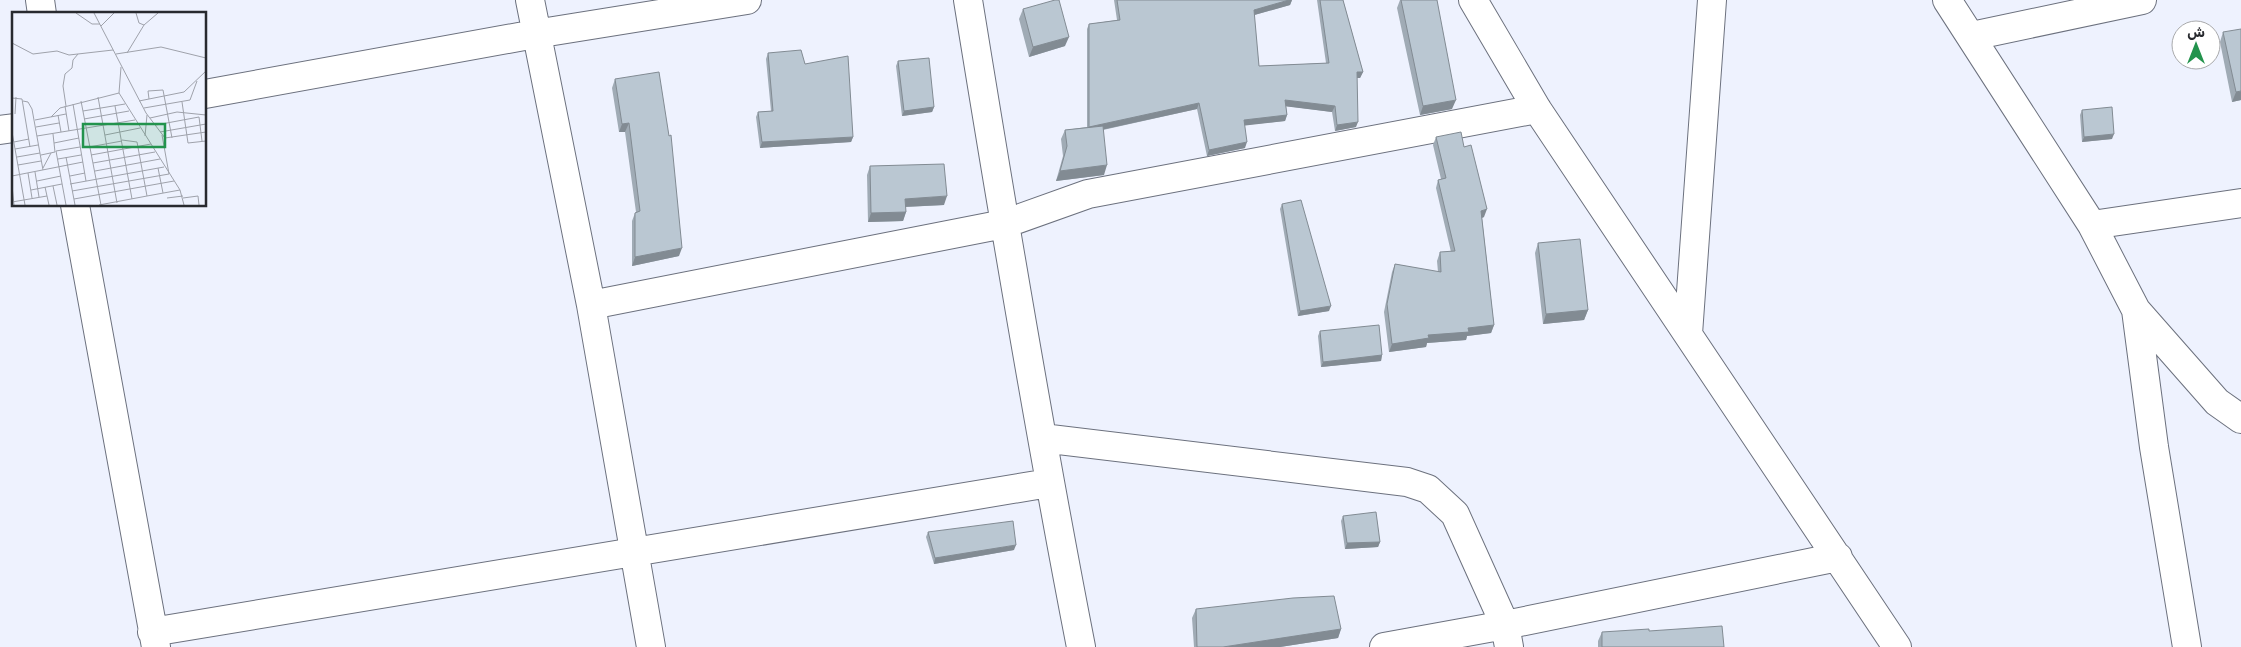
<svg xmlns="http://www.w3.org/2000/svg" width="2241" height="647" font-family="Rubik,'Noto Naskh Arabic',sans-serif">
  <rect width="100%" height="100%" fill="#eef2fe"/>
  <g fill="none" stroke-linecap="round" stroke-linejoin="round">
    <defs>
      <path id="street" d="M40 0 42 14
        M530 0 591 305 651 647
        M968 0C1003 216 1039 432 1081 647
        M1473 0 1537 109 1897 647
        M1947 0 2092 225 2136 310 2217 402 2241 419
        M1972 36 2142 0
        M205 94 535 34 747 0
        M0 130 14 128
        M75 205 156 647
        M2092 225 2241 203
        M591 305 1004 224 1088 194 1537 109
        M2136 310 2154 447 2187 647
        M1688 334 1712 0
        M1042 438 1407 482 1428 489 1455 514 1505 625 1509 647
        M152 632 1049 483
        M1384 647 1505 625 1838 557"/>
    </defs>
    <use href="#street" stroke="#6c717e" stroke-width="30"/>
    <use href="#street" stroke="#fff" stroke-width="28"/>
  </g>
  <path fill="#a0abb5" d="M1114 0H1292L1290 5 1254 15 1259 66 1326 63 1317 0H1343L1363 72 1360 78H1357L1356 127 1335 131 1332 112 1286 106 1287 115 1285 121 1244 125 1245 148 1207 156 1197 109 1103 130 1104 175 1056 181 1063 156 1061 139 1065 130 1087 127V29L1089 24 1117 20Z
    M1400 0H1437L1452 109 1420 115 1397 8Z
    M1023 9 1065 46 1029 57 1019 19Z
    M2223 32 2241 100 2232 102 2220 42Z
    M768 53 805 64 853 137 851 142 760 148 756 117 758 112 771 111 766 59Z
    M898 61 934 107 932 112 902 116 896 66Z
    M615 79 679 256 632 266V221L635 213 636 212 625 132H619L612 88Z
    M2082 110 2112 139 2082 142 2080 115Z
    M1436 137 1464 147 1484 217 1482 218 1494 325 1491 333 1467 336 1466 340 1427 343 1426 347 1389 352 1384 312 1392 272 1395 264 1438 272 1437 261 1440 252H1451L1436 188 1438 180 1441 179 1433 145Z
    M870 166 944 205 905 207 906 212 903 221 868 222 867 175Z
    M1282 204 1329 311 1298 316 1280 209Z
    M1538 243 1588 310 1584 320 1543 324 1535 253Z
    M1320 331 1382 355 1381 361 1321 367 1318 336Z
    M1343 516 1380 542 1378 547 1345 549 1341 521Z
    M928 532 1014 550 934 564 926 537Z
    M1196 609 1341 629 1338 638 1280 647H1194L1192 618Z
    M1649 631 1724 647H1598V641L1602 632Z"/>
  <path fill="#828b93" d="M1289 0H1292L1290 5 1251 16 1254 10Z
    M1069 37 1065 46 1029 57 1033 47Z
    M1357 72H1363L1360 78H1354Z
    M2241 91V100L2232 102 2236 92Z
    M1285 100 1335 106 1332 112 1283 106Z
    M1456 100 1452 109 1420 115 1423 106Z
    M1199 103 1197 109 1087 133 1089 127Z
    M934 107 932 112 902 116 904 111Z
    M1287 115 1285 121 1241 126 1244 120Z
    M1358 122 1356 127 1335 131 1337 125Z
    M629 123 625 132H619L622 124Z
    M2114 134 2112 139 2082 142 2084 137Z
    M853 137 851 142 760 148 762 142Z
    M1247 142 1245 148 1207 156 1209 150Z
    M1107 165 1104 175 1056 181 1060 171Z
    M947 196 944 205 902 207 905 199Z
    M1487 209 1484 217 1478 219 1481 211Z
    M906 212 903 221 868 222 871 213Z
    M682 248 679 256 632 266 635 257Z
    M1331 306 1329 311 1298 316 1300 311Z
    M1588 310 1584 320 1543 324 1546 314Z
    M1494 325 1491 333 1467 336 1466 340 1427 343 1426 347 1389 352 1392 344 1428 335 1468 328Z
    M1382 355 1381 361 1321 367 1323 362Z
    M1380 542 1378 547 1345 549 1347 543Z
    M1016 545 1014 550 934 564 935 558Z
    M1341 629 1338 638 1280 647H1223Z"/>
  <path fill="#bac7d2" stroke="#828b93" d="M1055 0H1059L1069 37 1033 47 1023 9Z
    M1117 0H1289L1254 10 1259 66 1329 63 1320 0H1343L1363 72H1357L1358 122 1337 125 1335 106 1285 100 1287 115 1244 120 1247 142 1209 150 1199 103 1089 127V24L1120 20Z
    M1401 0H1437L1456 100 1423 106Z
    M2241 29V91L2236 92 2223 32Z
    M801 50 805 64 848 56 853 137 762 142 758 112 773 111 768 53Z
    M929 58 934 107 904 111 898 61Z
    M659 72 669 136 671 135 682 248 635 257V213L640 211 629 123 622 124 615 79Z
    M2112 107 2114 134 2084 137 2082 110Z
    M1103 126 1107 165 1060 171 1067 146 1065 130Z
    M1461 132 1464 147 1471 145 1487 209 1481 211 1494 325 1468 328 1469 332 1428 335 1429 338 1392 344 1387 304 1395 264 1441 272 1440 252 1455 251 1438 180 1446 178 1436 137Z
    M944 164 947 196 905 199 906 212 871 213 870 166Z
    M1301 200 1331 306 1300 311 1282 204Z
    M1580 239 1588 310 1546 314 1538 243Z
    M1379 325 1382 355 1323 362 1320 331Z
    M1376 512 1380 542 1347 543 1343 516Z
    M1013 521 1016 545 935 558 928 532Z
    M1334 596 1341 629 1223 647H1197L1196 609 1293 598Z
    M1722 626 1724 647H1602V632L1649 629V631Z"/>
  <g transform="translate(12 12)">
    <rect width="194" height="194" fill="#eef2fe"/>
    <path fill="none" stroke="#9fa2ab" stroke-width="1" d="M64 1 80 12H88M82 1 134 101 153 126 194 120M124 1 127 11 132 13M89 14 102 1M0 31 21 42 45 39 57 43 101 38M115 41 132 13 146 1M104 42 149 35 194 46M109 55 107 81 168 178 172 193M86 85 105 191M0 86 10 87 18 135M137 87 136 79 151 78 160 126M11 89 16 90 20 97 31 158M69 89 89 193M127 89 172 80 194 59M170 90 176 131 194 129M61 92 74 169M53 94 57 119M54 94 51 74 53 62 60 56 61 48 66 42M103 94 120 187M132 96 178 88 185 69M71 99 113 92M3 102 4 85M46 103 49 120M39 105 48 96 107 81M187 105 190 129M138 106 165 100 194 103M72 107 117 99M23 108 54 102M144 113 187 105M24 115 47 111M0 120 13 193M148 120 194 112M93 123 128 116M25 124 123 108M133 124 135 103M2 130 17 127M42 131 67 126M77 135 110 129M3 137 26 133M44 139 54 193M44 139 68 135M29 143 43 140 41 122M79 143 139 132M5 145 28 141M54 145 63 193M46 147 69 143M81 151 143 140M6 153 29 149M31 156 39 141M146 156 151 181M83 159 148 147M23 160 27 185M16 161 20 186M0 164 71 150M58 164 73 161M25 169 49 164M58 172 152 155M0 174 2 193M41 174 45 193M33 175 37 193M19 178 50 172M60 179 157 162 150 123M135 184 168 178M155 186 171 184M171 186 186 184 187 193M62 187 162 169M0 190 35 184M87 193 135 184 125 130 110 128"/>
    <path fill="#23934d" fill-opacity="0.15" stroke="#23934d" stroke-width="2.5" d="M71 112H153V135H71Z"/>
    <rect width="194" height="194" fill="none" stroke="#282a2f" stroke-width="2.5"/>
  </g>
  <g transform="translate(2196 45)"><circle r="24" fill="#ffffff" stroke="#a9aaac"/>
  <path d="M0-4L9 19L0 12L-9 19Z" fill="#23934d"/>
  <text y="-8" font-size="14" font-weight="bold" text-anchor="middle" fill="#282a2f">ش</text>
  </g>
</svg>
